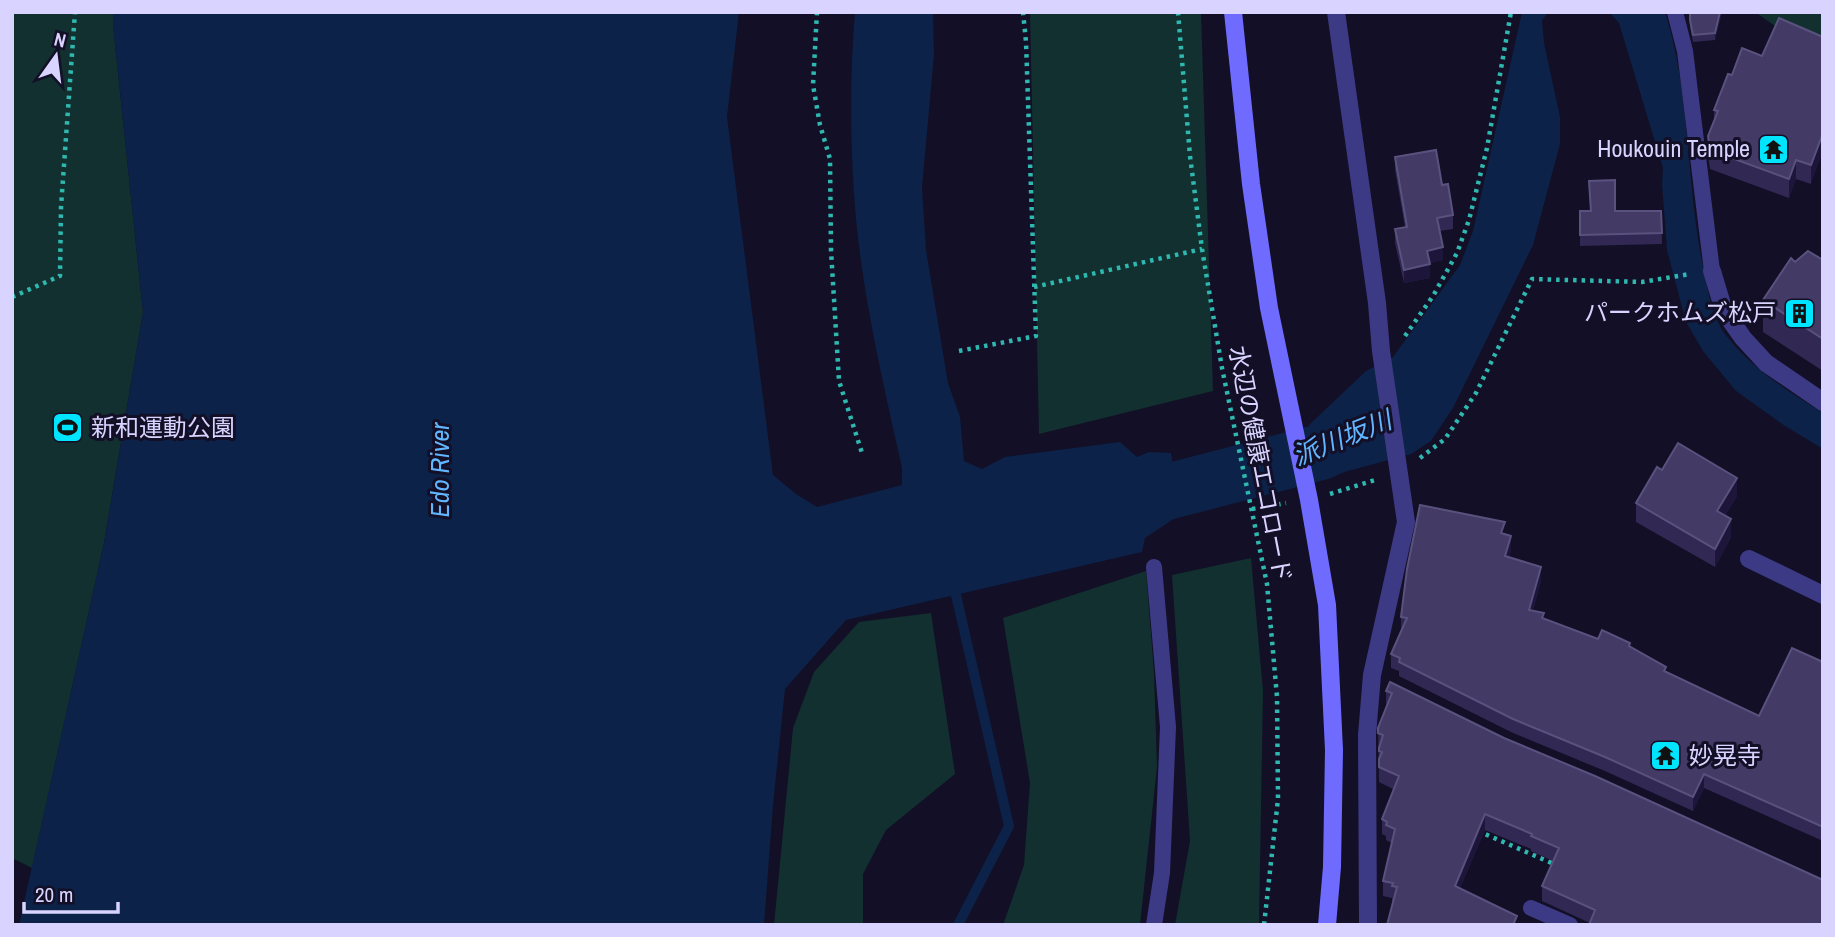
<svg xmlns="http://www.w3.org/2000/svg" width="1835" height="937" font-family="'Archivo Narrow','Noto Sans JP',sans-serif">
  <rect width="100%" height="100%" fill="#130f26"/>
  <path fill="#12302f" d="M12 12H113V25L143 312 104 543 32 868 12 858Z
    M1030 12H1201L1213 391 1039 434Z
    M1755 12H1823V47L1775 26Z
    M1251 558 1263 691 1259 925H1175L1190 841 1172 575Z
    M1146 571 1154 672 1157 767 1140 925H1003L1024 865 1030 783 1003 618Z
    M931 613 955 774 886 830 863 874V925H774L793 728 814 672 859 622Z"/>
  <path fill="#0c2248" d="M113 12H739L727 117 773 475 796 494 817 507 902 485V468C882 378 860 286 854 194 850 134 850 72 855 12H933L934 54 922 188 926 250 948 383 960 417 964 461 982 469 1005 457 1120 442 1137 457 1149 452 1171 453 1181 514 1145 538 1142 552 846 620 785 689 773 805 764 925H19L104 543 143 312 113 25Z
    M1522 12H1548L1542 21 1544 43 1560 117V144L1533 245 1453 408 1431 441 1411 454 1322 478 1309 425 1366 371 1393 357 1460 265 1473 231Z
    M1609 12H1665C1690 90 1686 176 1701 256 1706 280 1709 306 1721 328 1724 334 1730 339 1734 345 1759 373 1791 393 1823 413V449L1785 426 1736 391 1703 351 1686 322 1667 250 1662 184 1663 168 1619 23Z"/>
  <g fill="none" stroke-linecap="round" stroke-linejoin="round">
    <path stroke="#0c2248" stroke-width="10" d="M953 582 1009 826 958 925"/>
    <path stroke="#0c2248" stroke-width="56" d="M1104 506 1128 502 1321 452 1387 421"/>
    <path stroke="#2fb8b0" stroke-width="4.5" stroke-dasharray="3.5 5" stroke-linecap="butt" d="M817 12 813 85 820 125 830 159 831 250 839 381 862 453
      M1178 12 1190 156 1202 249 1222 368 1267 584 1277 697 1278 799 1264 925
      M1034 287 1202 249
      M12 297 60 276 61 207 75 12
      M1405 336 1433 296 1457 253 1469 220 1487 148 1511 12
      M959 351 1036 336 1026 42 1023 12
      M1420 458 1445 439 1476 393 1532 279 1642 282 1690 274
      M1330 494 1375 480
      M1252 509 1286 503
      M1478 831 1554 864 1553 867"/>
    <path stroke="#3d3a85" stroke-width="16" d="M1675 12 1685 51 1712 271
      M1531 908 1570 925
      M1154 925 1162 873 1168 727 1154 567"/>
    <path stroke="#3d3a85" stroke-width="18" d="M1336 12 1377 303 1381 351 1406 522 1372 675 1367 735 1368 925
      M1712 271 1724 311 1743 338 1766 363 1823 402
      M1749 559 1823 595"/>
    <path stroke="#6f6bff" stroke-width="18" d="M1233 12 1251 184 1269 308 1309 500 1327 605 1334 750 1332 867 1327 925"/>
  </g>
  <path fill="#312854" d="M1689 12H1722L1715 40 1693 42 1690 27Z
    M1823 37 1811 184 1796 179 1789 198 1710 169 1708 155V136L1714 120V110L1732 75Z
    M1395 157 1442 185 1453 215V229L1440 231 1443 260 1430 263V278L1404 283 1395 243V229L1405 227 1395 170Z
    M1589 181 1615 211H1661L1662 244 1580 246V211H1590Z
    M1823 260V371L1763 332V300L1795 262Z
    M1662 470 1737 496 1725 516 1731 537 1715 567 1636 522V503Z
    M1505 534 1511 550 1509 557 1541 581 1533 610 1544 619 1598 639 1630 646 1666 672 1759 716 1823 662V841L1704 788 1693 811 1605 771 1513 733 1399 676V671L1391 668V654L1401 631V617Z
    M1386 691 1504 738 1823 880 1590 923 1542 901V886L1553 861 1531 851V849L1485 830 1460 888 1517 925 1392 901V898L1383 896V881L1392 843 1386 840V836L1382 834V819L1393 789 1379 782 1378 728 1386 706Z"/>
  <path fill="#1d163a" d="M1720 12H1722L1715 40V33Z
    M1823 133V152L1811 184V165Z
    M1796 160V179L1789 198V179Z
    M1443 247V260L1427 264V251Z
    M1430 264V278L1404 283V270Z
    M1737 478V496L1717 529V511Z
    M1731 519V537L1715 567V549Z
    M1511 536V550L1505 570V556Z
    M1541 567V581L1529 623V610Z
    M1704 774V788L1693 811V797Z
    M1485 814V830L1455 901V886Z"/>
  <path fill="#433a66" stroke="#5a527e" stroke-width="2" d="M1690 12H1720L1715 33 1693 35 1690 20Z
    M1779 18 1823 37V133L1811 165 1796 160 1789 179 1710 150 1708 136 1718 111 1714 110 1728 74 1732 75 1742 48 1762 56Z
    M1436 150 1442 185 1448 184 1453 215 1437 218 1443 247 1427 251 1430 264 1404 270 1395 229 1407 227 1395 157Z
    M1615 180V211H1661L1662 233 1580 235V211H1591L1589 181Z
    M1808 251 1823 260V339L1763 300 1791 258 1795 262Z
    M1678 443 1737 478 1717 511 1731 519 1715 549 1636 503 1657 467 1662 470Z
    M1420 505 1505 522 1501 533 1511 536 1505 556 1541 567 1529 610 1544 613 1542 618 1598 639 1602 630 1630 643 1629 646 1666 667 1664 671 1759 716 1792 648 1823 662V827L1704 774 1693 797 1605 757 1513 719 1399 662 1400 658 1391 654 1407 618 1401 617 1407 569Z
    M1390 682 1504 738 1595 776 1823 880V920L1821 925H1589L1595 910 1542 886 1559 848 1531 836 1532 834 1485 814 1455 886 1517 916 1513 925H1387L1397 887 1392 886 1393 883 1383 881 1395 829 1386 825 1387 822 1382 819 1399 776 1379 767V759L1382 752 1379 751V748L1383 735 1378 733V728L1392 693 1386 691Z"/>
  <defs>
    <symbol id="temple-square" viewBox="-11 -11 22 22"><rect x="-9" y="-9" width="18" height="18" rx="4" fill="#00e5ff" stroke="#130f26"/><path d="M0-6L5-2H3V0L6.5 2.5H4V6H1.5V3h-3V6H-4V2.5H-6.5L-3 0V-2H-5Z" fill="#111"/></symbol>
    <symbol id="building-square" viewBox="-11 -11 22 22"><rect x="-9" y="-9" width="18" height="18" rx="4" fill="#00e5ff" stroke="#130f26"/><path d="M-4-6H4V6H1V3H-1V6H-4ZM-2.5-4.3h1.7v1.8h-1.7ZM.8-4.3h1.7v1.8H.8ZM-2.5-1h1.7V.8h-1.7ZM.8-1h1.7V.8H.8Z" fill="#111"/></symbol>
    <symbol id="stadium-square" viewBox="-11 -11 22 22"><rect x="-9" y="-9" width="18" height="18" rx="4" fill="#00e5ff" stroke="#130f26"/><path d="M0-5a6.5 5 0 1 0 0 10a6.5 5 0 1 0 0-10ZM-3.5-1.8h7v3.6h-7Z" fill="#111"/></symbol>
  </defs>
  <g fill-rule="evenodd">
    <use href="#temple-square" x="1756" y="132" width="35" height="35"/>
    <use href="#building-square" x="1782" y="296" width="35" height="35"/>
    <use href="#stadium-square" x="50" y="410" width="35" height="35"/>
    <use href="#temple-square" x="1648" y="738" width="35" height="35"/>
  </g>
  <g text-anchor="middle" stroke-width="6" stroke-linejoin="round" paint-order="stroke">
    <g font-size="24" fill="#d9d4ff" stroke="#130f26" text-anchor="end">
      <text x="1750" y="157">Houkouin Temple</text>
      <text x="1776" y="321">パークホムズ松戸</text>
      <text x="91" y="436" text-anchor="start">新和運動公園</text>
      <text x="1689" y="764" text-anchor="start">妙晃寺</text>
    </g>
    <g font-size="24" fill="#d9d4ff" stroke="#130f26">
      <text transform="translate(1260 464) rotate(79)" y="8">水辺の健康エコロード</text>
    </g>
    <g font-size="26" font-style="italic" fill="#62b6ff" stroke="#130f26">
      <text transform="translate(1342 438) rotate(-22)" y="9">派川坂川</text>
      <text transform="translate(440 470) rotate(-90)" y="9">Edo River</text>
    </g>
  </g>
  <rect width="1835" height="937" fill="none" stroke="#d9d4ff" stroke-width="28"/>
  <g transform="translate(56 56) rotate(14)" stroke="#130f26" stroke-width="5" paint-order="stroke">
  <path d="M0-5L12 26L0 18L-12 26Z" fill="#d9d4ff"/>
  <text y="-10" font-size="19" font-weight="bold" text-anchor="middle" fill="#d9d4ff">N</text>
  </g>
  <path d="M24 902v10h94v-10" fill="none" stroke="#d9d4ff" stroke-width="3.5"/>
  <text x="35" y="902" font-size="21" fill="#d9d4ff" stroke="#130f26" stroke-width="5" paint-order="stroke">20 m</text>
</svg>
